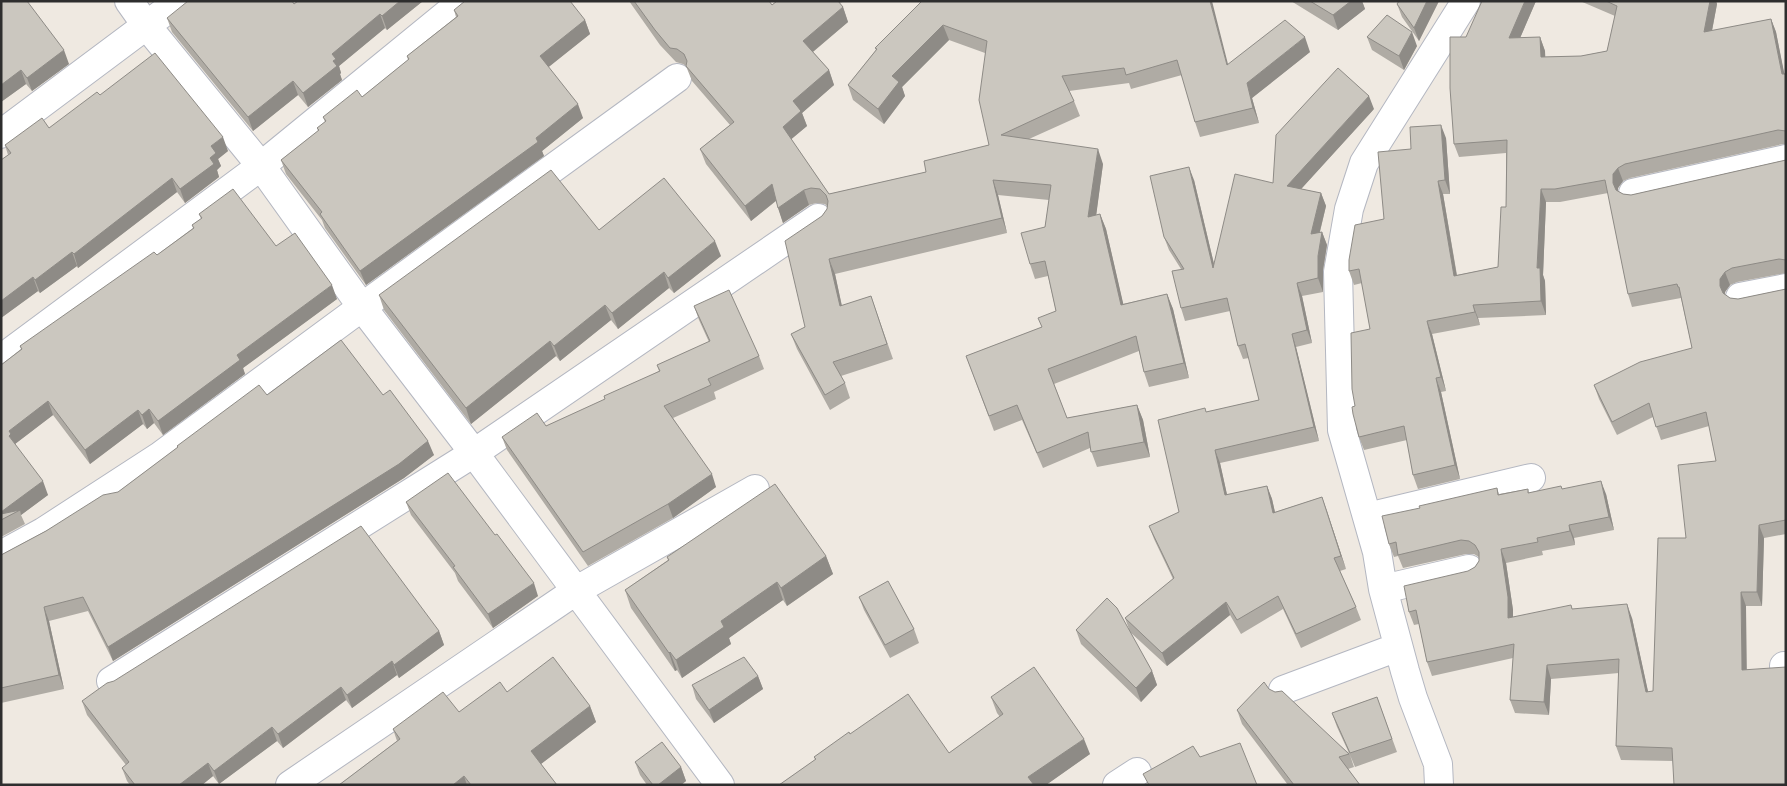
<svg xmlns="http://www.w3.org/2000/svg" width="1787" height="786" font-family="'Alegreya Sans',sans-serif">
  <rect width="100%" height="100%" fill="#efe9e1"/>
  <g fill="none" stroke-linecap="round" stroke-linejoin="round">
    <defs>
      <path id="street" d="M129 1 146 25 261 166 362 307 474 453 720 785
        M1 134 179 1
        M1633 193 1786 159
        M1740 297 1786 288
        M1 359 261 166 463 1
        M1367 517 1531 478
        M1 555 43 532 160 456 362 307 677 78
        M1383 589 1469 569
        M1784 666H1786
        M111 681 474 453 818 218
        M1283 690 1398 647
        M290 785 577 590 755 489
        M1117 785 1137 772
        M1439 785 1438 764 1413 698 1405 671 1383 589 1377 552 1342 430 1338 272 1349 209 1364 163 1466 1"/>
    </defs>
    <use href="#street" stroke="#b4b7c1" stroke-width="30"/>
    <use href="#street" stroke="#fff" stroke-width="28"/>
  </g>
  <path fill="#afaba4" d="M1 1 69 64 32 91 26 84 1 102Z
    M298 1H423L387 30 385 28 339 66 341 73 340 74 342 80 308 107 298 95 253 131 172 32 167 18 294 4Z
    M629 1H769L772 5 777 1H846L839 3 843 7 848 22 813 52 829 70 834 85 802 113 807 126 791 139 829 194 926 172 989 145 985 53 949 40 902 87 905 96 884 124 853 100 848 85 876 50 875 48 922 1 1228 64 1310 52 1252 98 1259 123 1200 137 1195 122 1182 75 1131 89 1129 83 1069 91 1074 101 1080 116 1029 139 1103 164 1096 215 1100 214 1106 229 1123 304 1167 294 1173 309 1189 378 1149 387 1144 372 1139 351 1054 384 1067 418 1137 405 1143 420 1150 457 1097 467 1090 448 1043 468 1022 420 994 431 966 356 1042 327 1056 311 1048 276 1035 279 1030 264 1045 227 1049 200 998 195 1007 233 835 274 842 306 871 296 893 359 841 376 845 383 850 398 830 410 797 349 791 334 805 327 822 216 827 209V206L825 204 816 203 809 205 783 223 776 201 751 221 706 164 700 149 730 125 692 81 686 66 683 64 676 62 660 45Z
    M1291 1H1362L1365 9 1338 30Z
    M1439 1 1419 41 1402 17 1397 4Z
    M1536 1 1520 38 1540 37 1545 51V57L1581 56 1607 51 1615 16 1580 1H1716L1717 4 1712 31 1771 19 1776 32 1784 74H1786V144H1783L1630 178 1623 181 1618 188V191L1623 194 1631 195 1786 160V273L1737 282 1730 285 1725 292V295L1730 298 1738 299 1786 289V534L1764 538 1762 606H1746L1673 761 1621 760 1616 746 1619 673 1551 679 1549 715 1515 713 1510 700 1513 658 1432 676 1427 662 1419 624 1414 625 1409 612 1475 567 1479 561V557L1474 554H1466L1403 568 1398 556 1394 557 1389 544 1420 508 1497 488 1499 494 1528 489 1529 493 1562 489 1606 494 1614 530 1574 538 1575 545 1542 551 1543 555 1506 563 1513 610V617L1572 609 1632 618 1648 692 1653 691 1686 538 1716 461 1709 426 1661 440 1653 417 1617 435 1599 399 1594 385 1692 348 1681 298 1632 307 1628 294 1608 193 1560 202H1546L1543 275 1545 281 1546 315 1478 318 1480 325 1432 334 1446 391 1441 392 1460 479 1418 489 1413 475 1407 440 1364 450 1359 437 1355 406 1370 329 1362 283 1354 285 1349 271 1384 219 1411 149 1446 138 1450 194H1443L1457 275 1498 267 1506 207V153L1459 157 1454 144 1466 37Z
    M454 10 585 20 590 34 548 67 583 118 542 151 544 156 366 285 325 228 322 220 286 174 281 160 318 131 317 128 325 122 323 117 362 97 408 60 407 56 456 17Z
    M1367 37 1417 46 1404 70 1372 50Z
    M100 95 228 151 218 159 221 166 217 170 219 177 185 203 177 192 78 268 77 266 40 293 38 291 1 318V160L8 155 5 145 49 128Z
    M1374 109 1301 189 1321 193 1326 206 1320 232H1322L1327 245 1323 270V292L1302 296 1312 343 1296 347 1319 441 1220 463 1227 495 1267 486 1272 499 1275 512 1322 497 1346 569 1340 571 1356 607 1361 620 1301 648 1283 609 1241 634 1230 615 1167 666 1130 632 1152 671 1157 685 1141 702 1081 644 1076 630 1129 629 1125 618 1173 579 1154 539 1149 526 1179 512 1207 412 1259 400 1249 358 1243 359 1238 346 1230 311 1185 321 1181 308V269L1169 250 1164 237 1194 180 1214 264 1273 183Z
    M199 214 276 246 337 299 243 368 245 374 163 435 154 423 147 429 143 424 90 464 53 415 15 444 48 495 21 515 25 524 1 537V365L21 349 20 346 157 255 193 228 192 225 201 219Z
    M599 230 721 256 674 293 669 288 618 329 611 320 560 361 556 356 471 424 384 310 379 295Z
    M694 306 759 356 764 369 714 392 716 399 673 418 716 487 673 518 588 566 507 450 502 437 546 426 605 400 659 371 657 365 709 342 699 320Z
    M267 395H383L434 455 404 478 113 661 88 611 49 621 64 689 1 703V555L118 492 177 448V446Z
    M406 502 538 596 493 628 458 581 455 573 411 515Z
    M826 556 833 574 787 606 783 600 729 638 731 644 682 678 677 670 675 671 631 608 625 590 668 560 667 557Z
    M859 597 914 629 919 643 890 658 864 610Z
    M439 631 444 645 399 678 397 675 352 708 346 700 283 748 277 741 219 784 213 776 202 785H130L127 781 122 768 126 765 87 715 82 701Z
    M758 676 763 689 714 723 696 699 692 685Z
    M1269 689 1349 753 1337 727 1332 713 1377 697 1397 752 1355 767 1350 755 1354 767 1348 769 1360 785H1288L1242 724 1237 710Z
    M507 692 590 706 596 722 541 764 557 785H339L397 741 393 729 459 712Z
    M991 697 1090 754 1046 785H779L815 760 814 757 850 734 949 753 1000 717 997 713Z
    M635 762 681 767 686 781 681 785H647L640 775Z"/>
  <path fill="#8e8b86" d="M400 1H423L387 30 382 16Z
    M1210 1H1212L1232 80 1227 65Z
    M1351 1H1362L1365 9 1338 30 1333 15Z
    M1427 1H1439L1419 41 1414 28Z
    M1525 1H1536L1514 52 1509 38Z
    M1710 1H1716L1717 4 1709 46 1704 32Z
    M843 7 848 22 809 55 803 41Z
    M380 14 385 28 339 66 341 73 340 74 342 80 308 107 303 93 333 61 332 54Z
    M1771 19 1776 32 1786 82 1782 74Z
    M585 20 590 34 545 70 540 56Z
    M943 25 949 40 902 87 905 96 884 124 878 109 892 76Z
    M1412 32 1417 46 1404 70 1399 56Z
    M1305 37 1310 52 1252 98 1259 123 1253 108 1247 83Z
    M1540 37 1545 51 1546 71 1541 57Z
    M64 50 69 64 32 91 27 78Z
    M21 70 26 84 1 102V85Z
    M829 70 834 85 802 113 807 126 788 142 783 127 793 101Z
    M293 81 298 95 253 131 248 117Z
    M1369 96 1374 109 1292 199 1287 186Z
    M578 104 583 118 542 151 544 156 366 285 360 271 536 138Z
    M1441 125 1446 138 1450 194 1445 180Z
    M223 137 228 151 218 159 221 166 217 170 219 177 185 203 180 189 210 158 211 146Z
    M1098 149 1103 164 1094 232 1088 217Z
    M1189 167 1194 180 1218 281 1213 268Z
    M1618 168 1623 181 1618 188V197L1613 183V174Z
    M172 178 177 192 78 268 74 254Z
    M993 180 998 195 1007 233 1002 218Z
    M1438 181 1443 194 1459 289 1454 276Z
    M772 184 778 199 751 221 745 206Z
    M1541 189 1546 202 1543 275 1545 281 1546 315 1541 301 1537 268Z
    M804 190 809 205 783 223 778 208Z
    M1321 193 1326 206 1316 247 1311 234Z
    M1100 214 1106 229 1127 320 1121 305Z
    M1322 232 1327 245 1323 270V292L1318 278V256Z
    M715 241 721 256 674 293 668 278Z
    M72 252 77 266 40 293 35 280Z
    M829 259 835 274 845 321 840 306Z
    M664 272 669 288 618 329 612 313Z
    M1725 272 1730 285 1725 292V300L1720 286V279Z
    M33 277 38 291 1 318V301Z
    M1297 283 1302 296 1312 343 1307 330Z
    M332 285 337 299 243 368 245 374 163 435 158 421 237 355Z
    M1167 294 1173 309 1189 378 1184 363Z
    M605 305 611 320 560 361 554 346Z
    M1473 305 1478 318 1480 325 1475 312Z
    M1427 321 1432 334 1446 391 1441 377Z
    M1292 334 1296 347 1319 441 1314 427Z
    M550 341 556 356 471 424 466 408Z
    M1436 378 1441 392 1460 479 1455 465Z
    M48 401 53 415 15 444 9 436V431Z
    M1137 405 1143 420 1150 457 1144 442Z
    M149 409 154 423 147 429 142 415Z
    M138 410 143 424 90 464 85 450Z
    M428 441 434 455 404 478 113 661 108 647Z
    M1215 450 1220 463 1230 508 1225 495Z
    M712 474 716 487 673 518 668 504Z
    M43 481 48 495 21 515 20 510 1 520V512Z
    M1601 481 1606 494 1614 530 1609 517Z
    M1267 486 1272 499 1278 526 1273 513Z
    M1322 497 1327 511 1346 569 1341 556Z
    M1569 525 1574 538 1575 545 1570 531Z
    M1759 525 1764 538 1762 606 1757 592Z
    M1501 549 1506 563 1513 610V632L1508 618Z
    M826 556 833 574 787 606 781 588Z
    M777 582 783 600 729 638 731 644 682 678 676 660 721 621Z
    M534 583 538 596 493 628 488 614Z
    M1741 592 1746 606 1747 683 1742 670Z
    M1226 602 1230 615 1167 666 1162 653Z
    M1627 604 1632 618 1651 705 1646 692Z
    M44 607 49 621 64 689 59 675Z
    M439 631 444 645 399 678 394 665Z
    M670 652 677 670 675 671 669 653Z
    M392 661 397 675 352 708 347 695Z
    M1547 665 1551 679 1549 715 1544 702Z
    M1152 671 1157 685 1141 702 1136 688Z
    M758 676 763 689 714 723 709 710Z
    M341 687 346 700 283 748 278 734Z
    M590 706 596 722 537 767 531 751Z
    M272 727 277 741 219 784 214 771Z
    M1084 739 1090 754 1046 785H1031L1028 777Z
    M208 763 213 776 202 785H179Z
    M681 767 686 781 681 785H658Z
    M464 776 467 785H453Z"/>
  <path fill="#cbc7bf" stroke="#8e8b86" d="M1 1H27L64 50 27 78 21 70 1 85Z
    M188 1H292L294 4 298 1H400L382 16 380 14 332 54 336 59 333 61 337 66 303 93 293 81 248 117 167 18Z
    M465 1H570L585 20 540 56 578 104 536 138 538 142 360 271 320 214 322 212 281 160 319 130 317 128 326 121 323 117 357 90 362 97 409 59 407 56 458 16 454 10Z
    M634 1H769L772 5 777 1H838L843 7 803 41 829 70 793 101 801 111 783 127 829 194 926 172 924 161 989 145 979 100 987 41 943 25 892 76 899 82 878 109 848 85 877 49 875 48 922 1H1210L1227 65 1285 20 1305 37 1247 83 1253 108 1195 122 1177 60 1126 75 1124 68 1062 76 1074 101 1001 135 1098 149 1088 217 1100 214 1121 305 1167 294 1184 363 1144 372 1136 336 1048 369 1067 418 1137 405 1144 442 1091 452 1088 432 1037 453 1017 405 989 416 966 356 1042 327 1038 318 1056 311 1045 261 1030 264 1021 233 1045 227 1051 185 993 180 1002 218 829 259 840 306 871 296 887 344 833 362 845 383 825 395 791 334 805 327 785 241 822 216 827 209 828 201 826 195 820 189 811 188 804 190 778 208 772 184 745 206 700 149 734 122 686 66 687 61 684 54 677 49 670 48 655 30Z
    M1310 1H1351L1333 15Z
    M1399 1H1427L1414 28 1397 4Z
    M1482 1H1525L1509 38 1540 37 1541 57 1581 56 1607 51 1617 6 1606 1H1710L1704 32 1771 19 1782 74H1786V131L1778 130 1625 164 1618 168 1613 174V183L1616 190 1623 194 1631 195 1786 160V260L1779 259 1732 268 1725 272 1720 279V286L1723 293 1730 298 1738 299 1786 289V520L1759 525 1757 592H1741L1742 670 1786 667V785H1674L1672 748 1616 746 1619 659 1547 665 1544 702 1510 700 1514 644 1427 662 1416 610 1409 612 1404 586 1468 571 1475 567 1479 561V552L1475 545 1469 541 1461 540 1398 555 1396 542 1389 544 1382 516 1420 508 1419 506 1497 488 1498 495 1528 489V493L1561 486 1562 489 1601 481 1609 517 1569 525 1570 531 1537 538 1538 542 1501 549 1508 597V618L1571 605 1572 609 1627 604 1646 692 1653 691 1658 538H1686L1678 465 1716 461 1706 412 1656 427 1649 403 1612 422 1594 385 1640 362 1692 348 1679 287H1678L1677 284 1628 294 1605 180 1555 189H1541L1537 268H1540L1541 301 1473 305 1475 312 1427 321 1441 377 1436 378 1455 465 1413 475 1404 426 1359 437 1353 414 1352 407 1355 406 1352 389 1351 333 1370 329 1359 269 1349 271V260L1355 225 1384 219 1378 152 1411 149 1410 127 1441 125 1445 180 1438 181 1454 276 1498 267 1501 207H1506L1507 140 1454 144 1450 88V37H1466Z
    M1387 15 1412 32 1399 56 1367 37Z
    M155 53 223 137 211 146 216 153 210 158 214 164 180 189 172 178 74 254 72 252 35 280 33 277 1 301V160L11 153 5 145 42 118 49 128 97 92 100 95Z
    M1338 68 1369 96 1287 186 1321 193 1311 234 1322 232 1318 256V278L1297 283 1307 330 1292 334 1314 427 1215 450 1225 495 1267 486 1273 513 1322 497 1341 556 1334 558 1356 607 1296 634 1278 596 1237 620 1226 602 1162 653 1125 618 1174 578 1149 526 1179 512 1158 420 1205 408 1206 412 1259 400 1245 344 1238 346 1227 298 1181 308 1172 271 1184 269 1164 237 1150 176 1189 167 1213 268 1235 174 1273 183 1276 135Z
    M551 170 599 230 664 178 715 241 668 278 664 272 612 313 605 305 554 346 550 341 466 408 379 295Z
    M233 189 276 246 295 233 332 285 237 355 240 360 158 421 149 409 142 415 138 410 85 450 48 401 9 431 11 434 9 436 43 481 1 512V365L22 349 20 346 154 252 157 255 194 228 192 225 202 218 199 214Z
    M729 290 759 356 708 379 711 385 664 406 712 474 668 504 583 552 502 437 537 413 546 426 605 399 604 396 660 371 657 365 710 341 694 306Z
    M341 340 383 395 390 390 428 441 399 464 108 647 83 597 44 607 59 675 1 688V555L46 531 103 495 118 492 178 447 177 446 259 385 267 395Z
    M448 473 495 535 497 534 534 583 488 614 453 567 455 566 406 502Z
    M775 484 826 556 781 588 777 582 721 621 724 627 676 660 670 652 669 653 625 590 669 560 667 557Z
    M20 510 1 520V514Z
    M361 526 439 631 394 665 392 661 347 695 341 687 278 734 272 727 214 771 208 763 179 785H135L122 768 129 762 82 701 107 683 114 681Z
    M888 581 914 629 885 645 859 597Z
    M1107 598 1117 608 1152 671 1136 688 1076 630Z
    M553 657 590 706 531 751 557 785H471L464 776 453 785H339L400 739 393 729 443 692 459 712 500 682 507 692Z
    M744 657 758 676 709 710 692 685Z
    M1034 667 1084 739 1028 777 1034 785H779L816 759 814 757 849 732 850 734 908 694 949 753 1003 714 991 697Z
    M1264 682 1269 689 1275 692 1282 691 1349 754 1339 757 1360 785H1294L1237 710Z
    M1377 697 1392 739 1350 753 1332 713Z
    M662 742 681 767 658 785H653L635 762Z
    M1240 743 1257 785H1149L1143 774 1193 746 1200 757Z"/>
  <rect width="1787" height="786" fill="none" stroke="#2e2e2e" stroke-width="5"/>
</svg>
